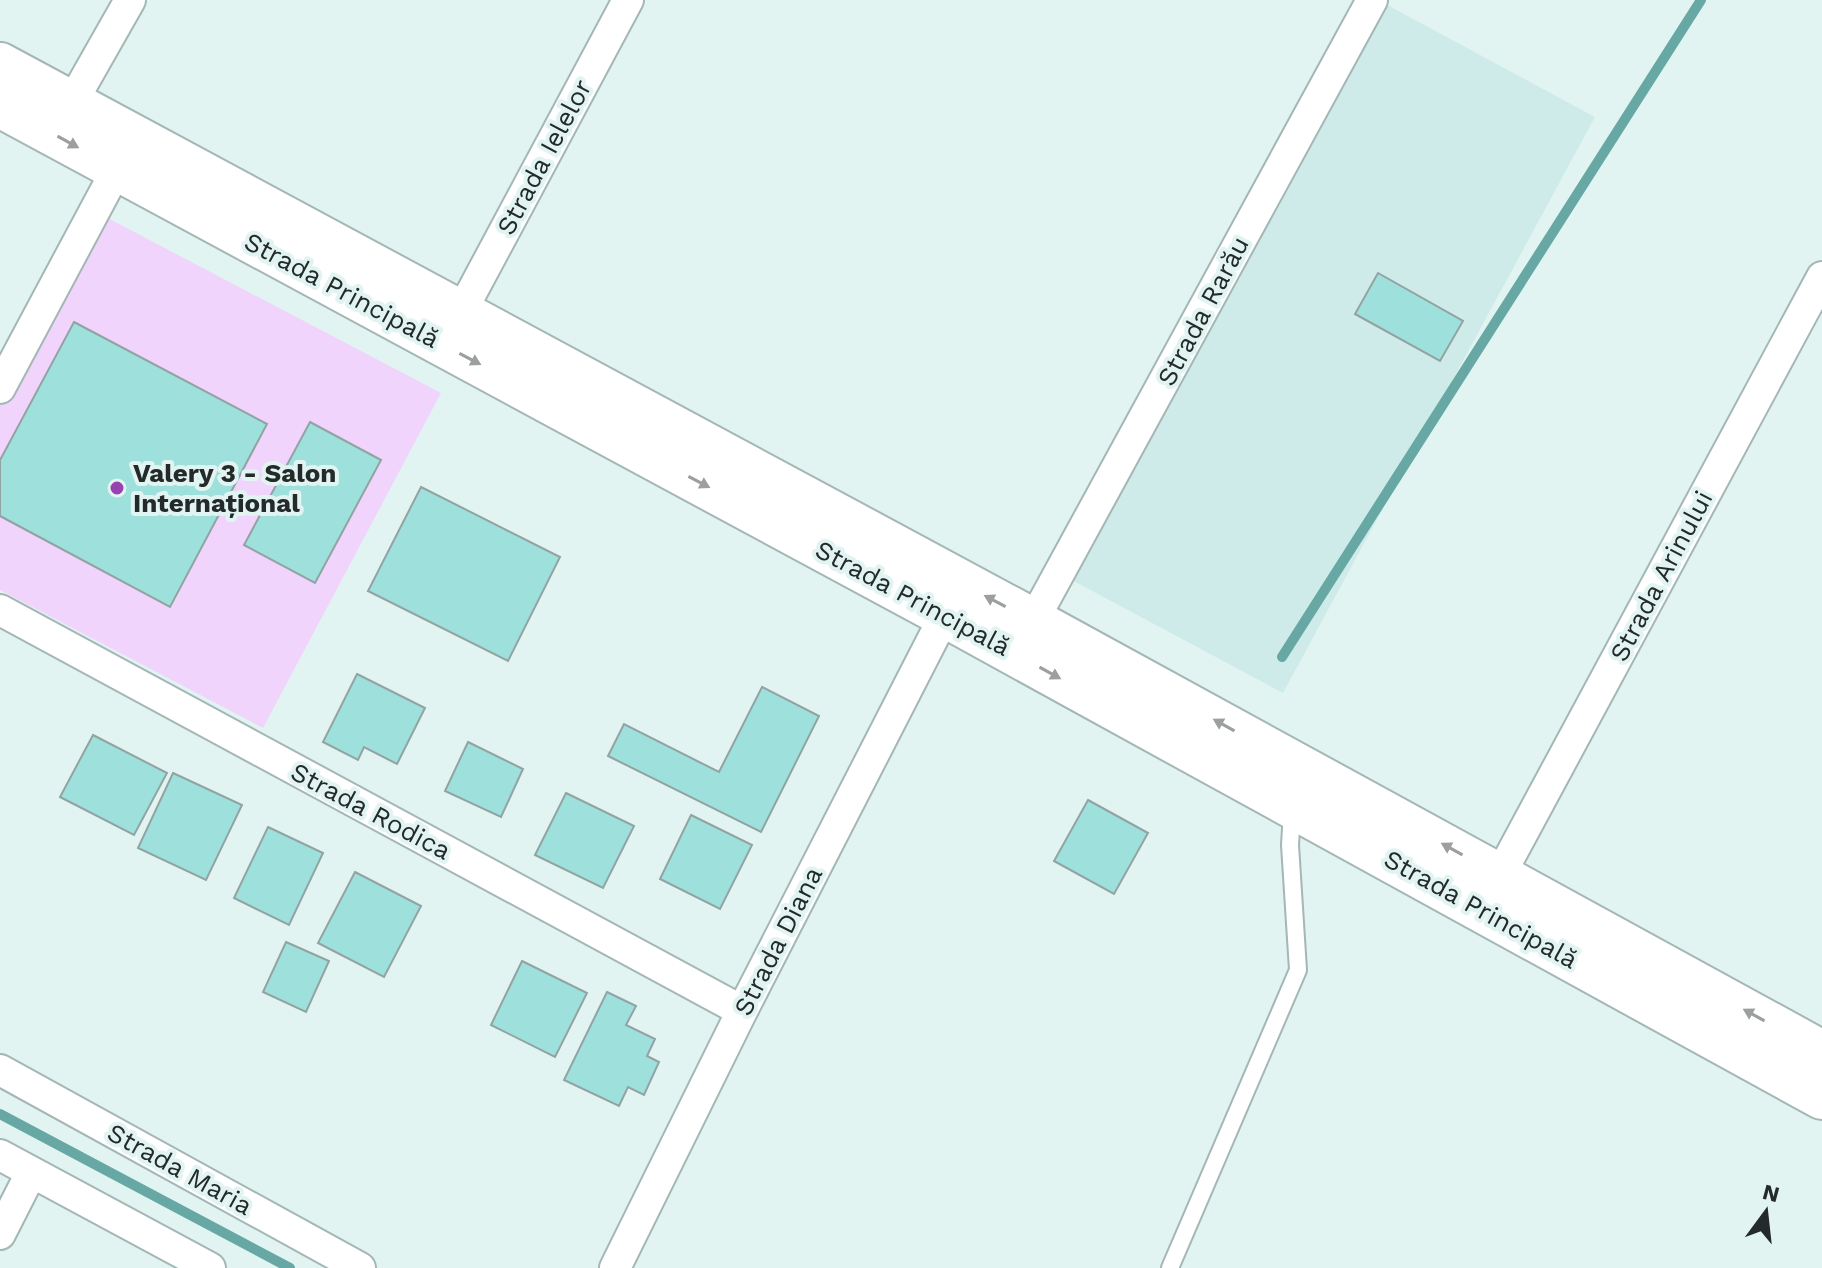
<svg xmlns="http://www.w3.org/2000/svg" width="1822" height="1268" font-family="'Work Sans',sans-serif">
  <rect width="100%" height="100%" fill="#e1f4f2"/>
  <path fill="#ceebe9" d="M1378 0 1595 117 1283 693 1066 577Z"/>
  <path fill="#f1d4fc" d="M100 214 441 393 263 728 0 590V403Z"/>
  <g fill="none" stroke-linecap="round" stroke-linejoin="round">
    <path stroke="#67a8a4" stroke-width="10" d="M1282 657 1701 0
      M0 1114 290 1268"/>
  </g>
  <path fill="#9ee0db" stroke="#91a3a2" stroke-width="2" d="M1378 273 1463 321 1440 361 1355 314Z
    M74 322 267 424 170 607 0 516V460Z
    M310 422 381 460 315 583 244 545Z
    M421 487 560 557 508 661 368 591Z
    M357 674 425 708 397 764 364 747 358 760 323 742Z
    M762 687 819 716 761 832 608 756 624 724 719 772Z
    M93 735 167 773 134 835 60 797Z
    M468 742 523 769 501 817 445 791Z
    M173 773 242 805 206 880 138 848Z
    M566 793 634 826 603 888 535 855Z
    M1088 800 1148 833 1114 894 1054 861Z
    M691 815 752 845 720 909 660 879Z
    M268 827 323 853 289 925 234 898Z
    M355 872 421 906 384 977 318 943Z
    M286 942 329 961 306 1012 263 992Z
    M522 961 587 993 555 1057 491 1025Z
    M607 992 636 1006 626 1025 655 1039 647 1056 659 1062 644 1095 628 1087 619 1106 564 1080Z"/>
  <g fill="none" stroke-linecap="round" stroke-linejoin="round">
    <defs>
      <path id="service" d="M1170 1268 1298 970 1290 845 1292 811"/>
      <path id="minor" d="M71 104 130 0
        M460 314 628 0
        M0 388 117 169
        M0 610 742 1011
        M1033 621 1372 0
        M1500 875 1822 277
        M0 1070 360 1268
        M0 1155 210 1268
        M0 1234 31 1173
        M615 1268 742 1011 945 615"/>
      <path id="secondary" d="M0 65 1033 621 1822 1053
        M0 105 945 615 1822 1097"/>
    </defs>
    <use href="#service" stroke="#a4b6b5" stroke-width="20"/>
    <use href="#minor" stroke="#a4b6b5" stroke-width="34"/>
    <use href="#secondary" stroke="#a4b6b5" stroke-width="48"/>
    <use href="#service" stroke="#fff" stroke-width="16"/>
    <use href="#minor" stroke="#fff" stroke-width="30"/>
    <use href="#secondary" stroke="#fff" stroke-width="44"/>
  </g>
  <defs><path id="oneway-solid" d="M-6-.8H1V-3.2L6.5 0L1 3.2V.8H-6Z" transform="scale(2)"/></defs>
  <g fill="#9c9f9f">
    <use href="#oneway-solid" transform="translate(68 142) rotate(29)"/>
    <use href="#oneway-solid" transform="translate(470 359) rotate(28)"/>
    <use href="#oneway-solid" transform="translate(699 482) rotate(28)"/>
    <use href="#oneway-solid" transform="translate(995 601) rotate(-152)"/>
    <use href="#oneway-solid" transform="translate(1050 673) rotate(29)"/>
    <use href="#oneway-solid" transform="translate(1224 725) rotate(-151)"/>
    <use href="#oneway-solid" transform="translate(1452 849) rotate(-151)"/>
    <use href="#oneway-solid" transform="translate(1754 1015) rotate(-151)"/>
  </g>
  <circle fill="#9743b2" stroke="#e1f4f2" stroke-width="3" cx="117" cy="488" r="8"/>
  <g text-anchor="middle" stroke-width="8" stroke-linejoin="round" paint-order="stroke">
    <g font-size="26" fill="#232a29" stroke="#e1f4f2">
      <text transform="translate(544 157) rotate(-62)" y="9">Strada Ielelor</text>
      <text transform="translate(342 290) rotate(28)" y="9">Strada Principală</text>
      <text transform="translate(1203 311) rotate(-62)" y="9">Strada Rarău</text>
      <text transform="translate(1661 576) rotate(-62)" y="9">Strada Arinului</text>
      <text transform="translate(913 598) rotate(28)" y="9">Strada Principală</text>
      <text transform="translate(371 811) rotate(28)" y="9">Strada Rodica</text>
      <text transform="translate(1481 909) rotate(29)" y="9">Strada Principală</text>
      <text transform="translate(778 941) rotate(-63)" y="9">Strada Diana</text>
      <text transform="translate(180 1169) rotate(29)" y="9">Strada Maria</text>
    </g>
    <g font-size="26" font-weight="bold" fill="#232a29" stroke="#e1f4f2" text-anchor="start">
      <text x="133" y="482">Valery 3 - Salon<tspan x="133" dy="30">Internațional</tspan></text>
    </g>
  </g>
  <g transform="translate(1766 1212) rotate(15)" stroke="#e1f4f2" stroke-width="6" paint-order="stroke">
  <path d="M0-6L14 30L0 20L-14 30Z" fill="#232a29"/>
  <text y="-12" font-size="22" font-weight="bold" text-anchor="middle" fill="#232a29">N</text>
  </g>
</svg>
